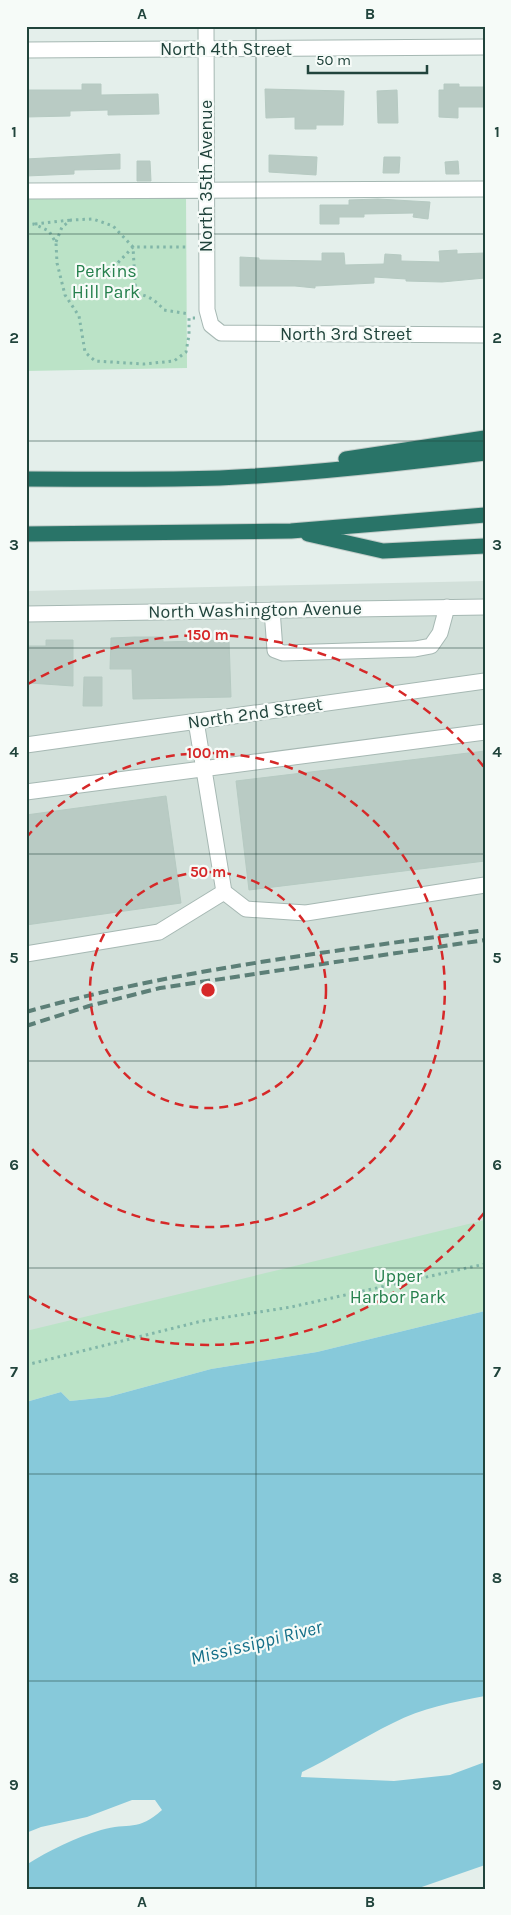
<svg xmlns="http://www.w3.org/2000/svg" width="511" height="1915" font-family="Karla,sans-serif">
  <rect width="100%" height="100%" fill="#e4efeb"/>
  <path fill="#d2e0da" d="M485 581V1223L26 1333V591Z"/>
  <path fill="#bbe3c7" d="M186 195 187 368 26 371V196Z
    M485 1220V1311L317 1352 211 1369 108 1397 70 1401 61 1392 26 1402V1331Z"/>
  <path fill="#87c9da" d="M485 1311V1696C453 1702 422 1708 393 1723 362 1738 333 1757 302 1772L301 1777 394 1781 450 1775 485 1762V1865L416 1889H26V1865C50 1850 74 1838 101 1830 129 1822 138 1832 162 1810L155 1800H132L87 1817 41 1827 26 1833V1402L61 1392 70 1401 108 1397 211 1369 317 1352Z"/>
  <path fill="#b9cbc4" stroke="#b6cac2" d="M82 84H101V95L158 94 159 114 108 115V110L70 111V116L26 117V90H82Z
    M444 84H459V87H485V107H458V118L439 117V90H444Z
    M265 89 344 91 343 125H316V129H295V117L266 118Z
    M397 90 398 123H378L377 91Z
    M120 154V169L74 170V174L26 176V159Z
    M269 155 317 157 316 175 269 172Z
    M384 157H400L399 173H383Z
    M137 161H150L151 181H137Z
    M458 161 459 174H446L445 162Z
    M378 199 430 202 428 219 413 217 414 213 364 214V217H339V224H320V205H349V200Z
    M457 250V254L485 253V278L442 282 406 281V279L374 277V283L315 286V288L295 286H240V257L259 258V260L322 261V253H344L345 265 384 264 385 254 401 255V261L440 262 439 251Z
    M135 637H163V642L229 640 231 697 133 699 132 669H110L111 638Z
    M46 640H73V686L30 683V670H26V646H46Z
    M84 677H102V706H83Z
    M485 751V861L249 890 236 781Z
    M166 796 181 903 26 925V815Z"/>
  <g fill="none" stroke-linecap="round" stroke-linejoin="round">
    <defs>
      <path id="minor" d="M206 26 207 310 211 325 221 333 485 335
        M26 50 485 47
        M26 191 485 189
        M272 610 275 650 283 653 415 649 431 646 440 633 447 607
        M26 614 485 607
        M196 721 224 892 246 909 306 913 485 885
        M26 745 485 681
        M26 792 485 732
        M26 954 159 932 224 892"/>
      <path id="highway" d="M346 459 485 438
        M26 479C91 479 156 480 220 478 309 474 397 464 485 453
        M26 534 291 531 485 515
        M308 534 383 551 485 546"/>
    </defs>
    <use href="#minor" stroke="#a6b8b3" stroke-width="17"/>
    <use href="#highway" stroke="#c1cbc8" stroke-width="17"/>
    <path stroke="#81b6a8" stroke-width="3" stroke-dasharray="2.5 4" stroke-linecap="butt" d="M35 224 71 220
      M26 225 34 224 49 231 56 243 57 263 65 295 79 316 85 352 95 361 144 364 174 361 186 352 189 335V318H195
      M56 242 62 227 71 220 93 219 113 226 133 247H188
      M109 272 133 247 136 299
      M111 292C134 292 149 292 164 310L189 314
      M26 1365 202 1321 291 1307 485 1264"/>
    <use href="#minor" stroke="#fff" stroke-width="15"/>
    <use href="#highway" stroke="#297468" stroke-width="15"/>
    <path stroke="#5c7f77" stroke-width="4" stroke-dasharray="10 5" stroke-linecap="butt" d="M26 1012C176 969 331 952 485 930
      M26 1026 89 1006 160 988 485 940"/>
  </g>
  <path fill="none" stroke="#21443c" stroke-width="1" stroke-opacity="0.55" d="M256 26V1889M26 234H485M26 441H485M26 648H485M26 854H485M26 1061H485M26 1268H485M26 1474H485M26 1681H485"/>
  <g fill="none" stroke="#d62828" stroke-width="2.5" stroke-dasharray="9 6">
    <circle cx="208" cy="990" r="118"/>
    <path d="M26 838A237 237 0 1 1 26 1142"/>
    <path d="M484 1213A355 355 0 0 1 28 1296M28 684A355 355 0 0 1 484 767"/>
  </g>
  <g text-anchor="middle" stroke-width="4.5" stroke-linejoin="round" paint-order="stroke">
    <g font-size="18" fill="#21443c" stroke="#f6fbf8">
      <text x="226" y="55">North 4th Street</text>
      <text transform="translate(206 176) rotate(-90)" y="6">North 35th Avenue</text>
      <text x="346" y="340">North 3rd Street</text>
      <text transform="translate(255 610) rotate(-1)" y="6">North Washington Avenue</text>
      <text transform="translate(255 713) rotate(-8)" y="6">North 2nd Street</text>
    </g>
    <g font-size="18" fill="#26804d" stroke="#f6fbf8">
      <text x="106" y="277">Perkins<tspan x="106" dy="21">Hill Park</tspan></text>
      <text x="398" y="1282">Upper<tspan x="398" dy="21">Harbor Park</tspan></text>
    </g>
    <g font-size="19" font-style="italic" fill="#136f88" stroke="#f6fbf8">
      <text transform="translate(256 1642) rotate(-14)" y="7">Mississippi River</text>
    </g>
  </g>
  <circle cx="208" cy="990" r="8" fill="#d62828" stroke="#f6fbf8" stroke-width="2.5"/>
  <g font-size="15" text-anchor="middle" font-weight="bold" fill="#d62828" stroke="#f6fbf8" stroke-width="4.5" stroke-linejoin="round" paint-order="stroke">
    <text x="208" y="640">150 m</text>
    <text x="208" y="758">100 m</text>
    <text x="208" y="877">50 m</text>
  </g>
  <rect width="511" height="1915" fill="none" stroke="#f6fbf8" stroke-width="55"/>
  <path d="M308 65v8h119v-8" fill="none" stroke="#21443c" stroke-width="2.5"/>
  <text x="316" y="65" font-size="15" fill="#21443c" stroke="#f6fbf8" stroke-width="4" paint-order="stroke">50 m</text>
  <rect x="28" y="28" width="456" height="1860" fill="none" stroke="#21443c" stroke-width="2"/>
  <g font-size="16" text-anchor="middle" font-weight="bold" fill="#21443c">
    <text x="142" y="19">A</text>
    <text x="370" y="19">B</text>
    <text x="14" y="137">1</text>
    <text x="497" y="137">1</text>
    <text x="14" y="343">2</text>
    <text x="497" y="343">2</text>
    <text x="14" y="550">3</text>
    <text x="497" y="550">3</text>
    <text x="14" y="757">4</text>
    <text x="497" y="757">4</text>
    <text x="14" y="963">5</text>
    <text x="497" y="963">5</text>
    <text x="14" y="1170">6</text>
    <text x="497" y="1170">6</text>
    <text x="14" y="1377">7</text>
    <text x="497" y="1377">7</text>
    <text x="14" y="1583">8</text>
    <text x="497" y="1583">8</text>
    <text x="14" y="1790">9</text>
    <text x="497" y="1790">9</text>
    <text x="142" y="1907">A</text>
    <text x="370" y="1907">B</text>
  </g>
</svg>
